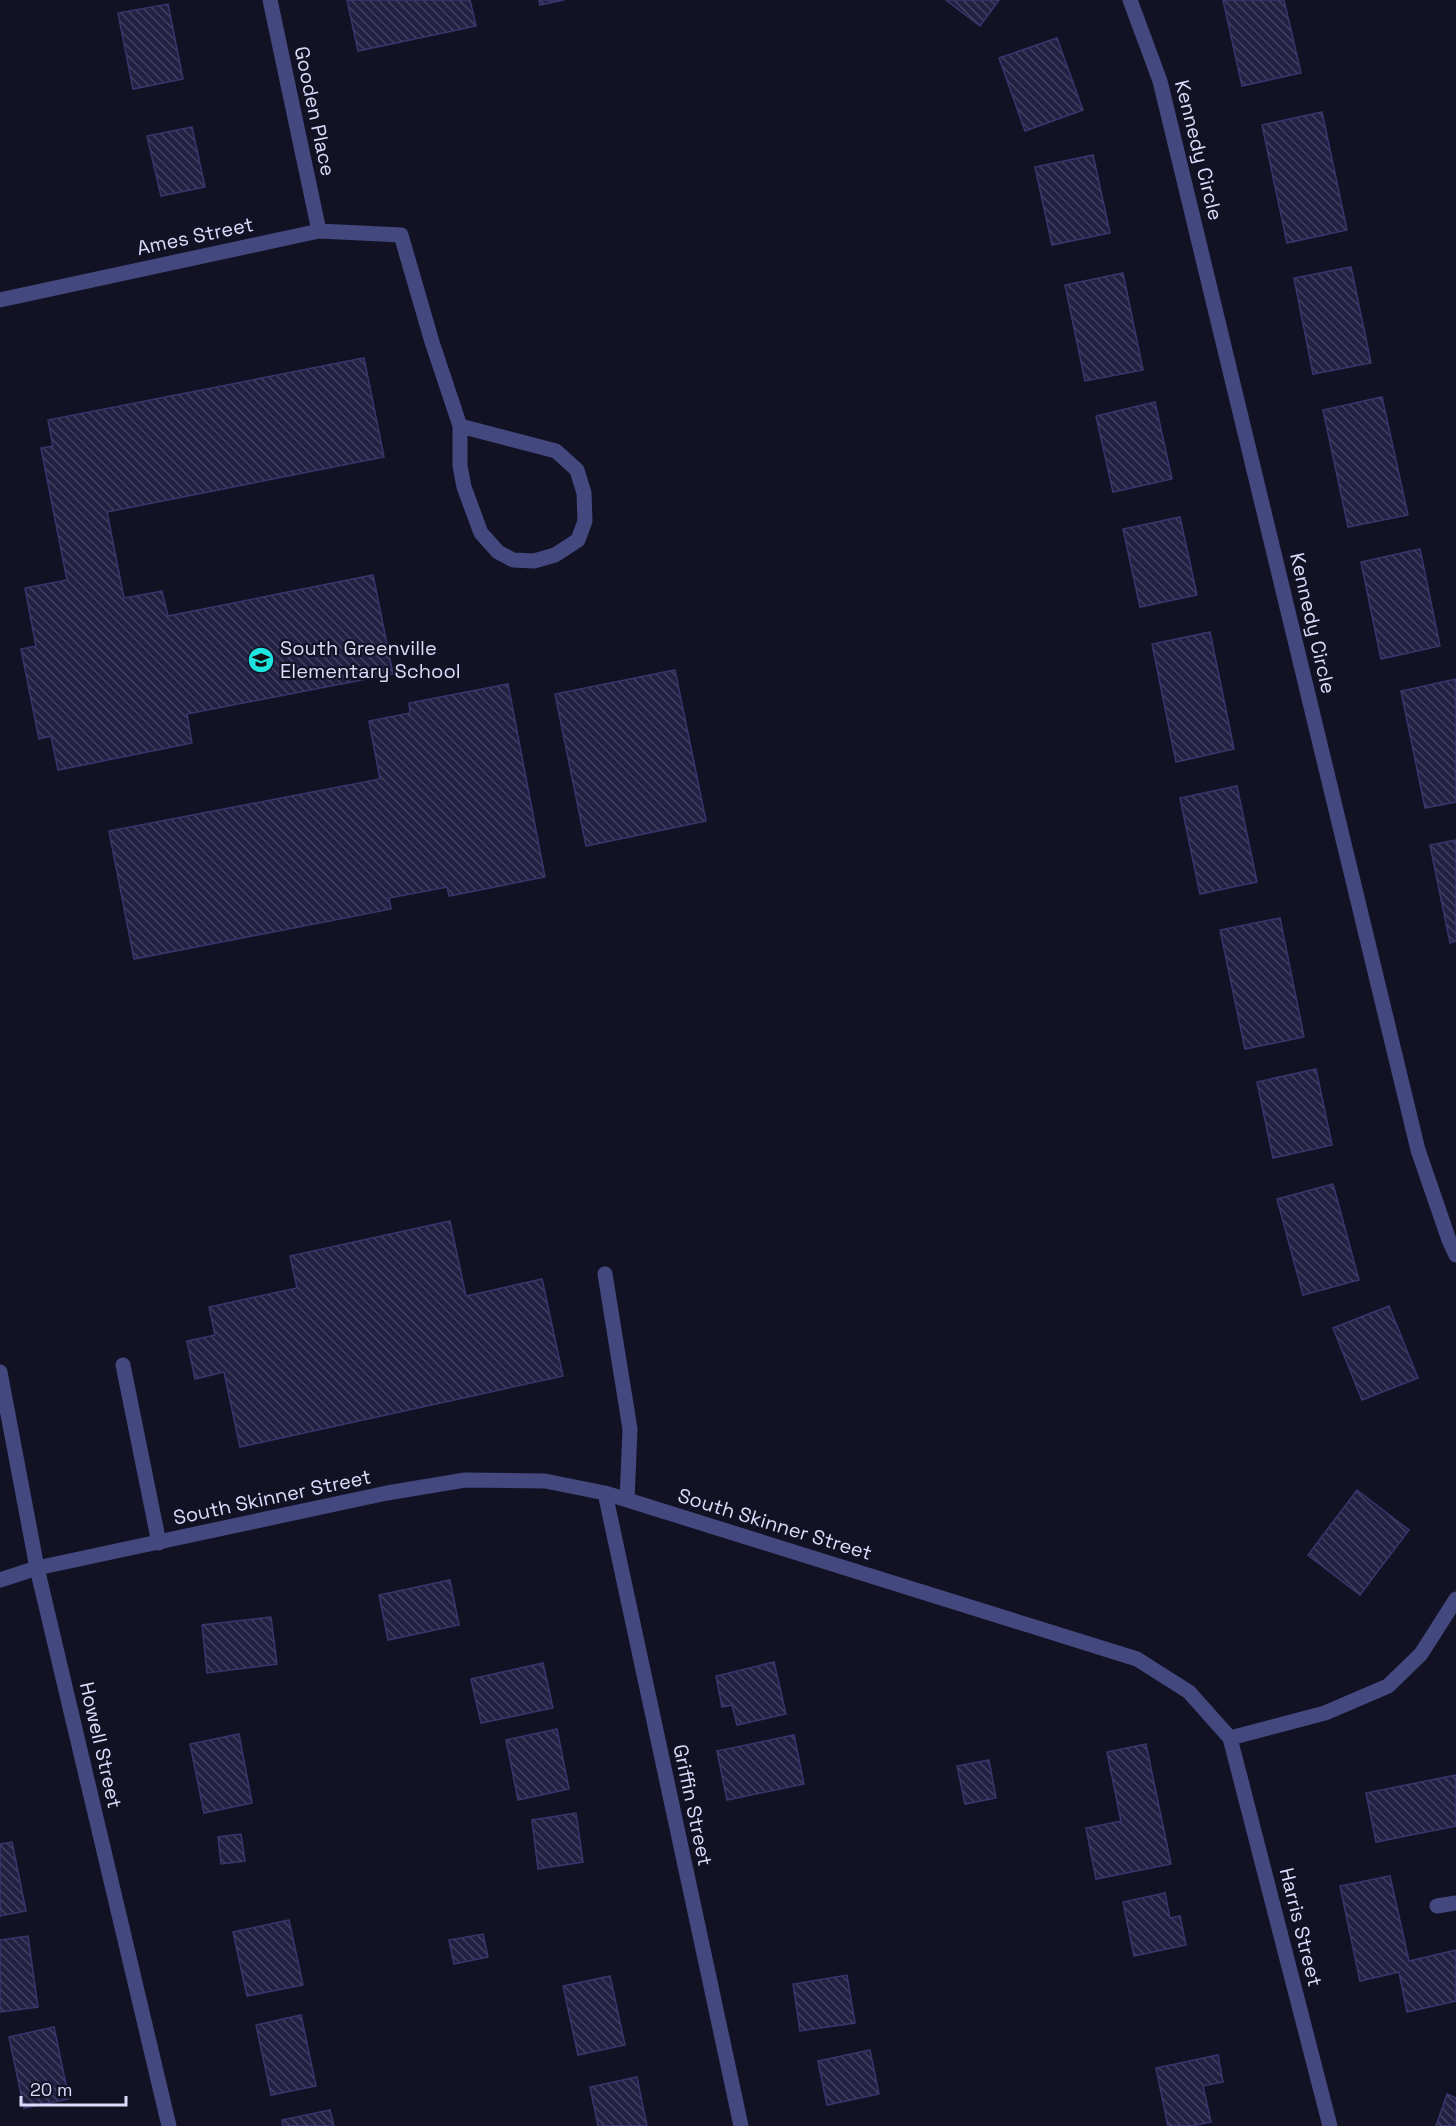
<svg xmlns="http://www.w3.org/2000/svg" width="1456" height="2126" font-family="'Space Grotesk',sans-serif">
  <defs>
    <pattern id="building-back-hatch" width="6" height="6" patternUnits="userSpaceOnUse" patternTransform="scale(1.5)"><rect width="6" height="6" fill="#232044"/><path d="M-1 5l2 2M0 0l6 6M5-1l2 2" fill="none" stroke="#424060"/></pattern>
  </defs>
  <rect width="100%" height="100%" fill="#131225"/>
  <path fill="url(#building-back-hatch)" stroke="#39356d" stroke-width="1.5" d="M347 0H470L476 26 358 51Z
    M539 0H564L540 5Z
    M946 0H999L980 26Z
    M1223 0H1284L1301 73 1242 86Z
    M168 4 183 79 133 89 118 13Z
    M1057 38 1083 110 1025 131 999 58Z
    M1322 112 1347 230 1287 243 1262 125Z
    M192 127 205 187 161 196 147 136Z
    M1093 155 1110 233 1052 245 1035 167Z
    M1351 267 1371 363 1313 374 1294 278Z
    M1123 273 1143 370 1085 381 1065 285Z
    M364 358 384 457 107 512 124 598 162 591 168 616 373 575 393 674 187 714 192 743 58 770 51 736 39 739 21 649 36 646 25 588 67 580 41 448 53 446 48 420Z
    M1382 397 1408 515 1348 527 1323 410Z
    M1155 402 1172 479 1113 492 1096 416Z
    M1180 517 1197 595 1140 607 1123 529Z
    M1420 549 1440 646 1381 659 1361 562Z
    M1210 632 1234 749 1176 762 1152 644Z
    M675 670 706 821 586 846 555 694Z
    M1456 679V802L1425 808 1401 691Z
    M508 684 545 877 449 896 447 887 389 898 391 909 134 959 109 831 380 779 369 721 410 713 409 703Z
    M1237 786 1257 882 1200 894 1180 798Z
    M1456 840V941L1450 943 1430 845Z
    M1280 918 1304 1037 1245 1049 1220 930Z
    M1316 1069 1332 1145 1273 1158 1257 1082Z
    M1333 1184 1359 1280 1303 1295 1277 1199Z
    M450 1221 466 1296 542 1279 563 1376 240 1447 224 1372 195 1379 187 1341 215 1335 209 1307 297 1288 290 1256Z
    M1389 1306 1418 1378 1362 1400 1333 1328Z
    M1357 1490 1409 1530 1360 1595 1308 1555Z
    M450 1580 459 1625 388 1640 379 1595Z
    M271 1617 277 1664 207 1673 202 1625Z
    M774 1662 786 1714 737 1725 732 1705 722 1707 716 1676Z
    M543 1663 553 1708 481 1723 471 1679Z
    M557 1729 569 1789 518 1800 506 1740Z
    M239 1734 252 1803 204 1813 190 1744Z
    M794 1735 804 1784 727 1800 717 1751Z
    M1146 1744 1171 1864 1096 1879 1086 1828 1121 1821 1107 1752Z
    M989 1760 996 1798 965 1804 957 1766Z
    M1456 1775V1826L1376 1842 1366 1793Z
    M576 1813 583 1862 538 1869 532 1820Z
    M241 1834 245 1861 221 1864 218 1837Z
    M12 1842 26 1911 0 1916V1844Z
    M1390 1876 1409 1961 1456 1950V2001L1407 2012 1399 1972 1360 1981 1340 1886Z
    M1165 1893 1170 1918 1180 1916 1186 1945 1134 1956 1123 1902Z
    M289 1920 303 1985 247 1996 233 1932Z
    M483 1934 488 1957 454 1964 449 1940Z
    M28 1936 38 2007 0 2012V1940Z
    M847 1975 855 2023 800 2031 793 1984Z
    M610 1976 625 2045 578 2055 563 1986Z
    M301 2015 316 2086 271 2095 256 2025Z
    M54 2027 69 2099 24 2108 9 2037Z
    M870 2050 879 2094 827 2105 818 2061Z
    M1218 2055 1223 2082 1203 2086 1211 2122 1192 2126H1168L1156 2068Z
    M637 2077 647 2126H598L590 2087Z
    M1447 2094 1456 2098V2126H1436Z
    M330 2110 334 2126H283L282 2120Z"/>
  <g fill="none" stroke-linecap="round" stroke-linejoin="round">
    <path stroke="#43487f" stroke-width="15" d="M270 0 319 231
      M1130 0 1160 81 1418 1150 1449 1240 1456 1255
      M0 300 319 231 401 235 432 342 460 426 556 451 577 470 584 493 585 521 578 540 555 555 534 561 513 560 498 552 481 533 464 487 460 466V426
      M605 1274 630 1429 627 1500
      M123 1365 159 1543
      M0 1372 37 1568 169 2126
      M605 1493 741 2126
      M0 1580 37 1568 387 1493 465 1480 545 1481 605 1493 1137 1659 1189 1692 1230 1738 1325 1713 1388 1686 1421 1654 1456 1599
      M1230 1738 1330 2126
      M1437 1906 1456 1903"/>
  </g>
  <defs>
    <symbol id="school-disc" viewBox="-11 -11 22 22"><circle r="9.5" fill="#1de4df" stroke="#131225"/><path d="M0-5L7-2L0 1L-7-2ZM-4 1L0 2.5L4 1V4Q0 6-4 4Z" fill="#111"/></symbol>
  </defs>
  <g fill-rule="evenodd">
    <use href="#school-disc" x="246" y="645" width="30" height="30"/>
  </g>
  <g text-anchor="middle" stroke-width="4.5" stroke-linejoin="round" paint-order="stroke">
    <g font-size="20" fill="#dbdbfb" stroke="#131225">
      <text transform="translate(315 111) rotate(78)" y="7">Gooden Place</text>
      <text transform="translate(1199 150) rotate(76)" y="7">Kennedy Circle</text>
      <text transform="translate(195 236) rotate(-12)" y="7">Ames Street</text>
      <text transform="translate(1313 623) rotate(77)" y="7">Kennedy Circle</text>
      <text transform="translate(272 1497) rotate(-12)" y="7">South Skinner Street</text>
      <text transform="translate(775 1524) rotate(17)" y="7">South Skinner Street</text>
      <text transform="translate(101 1745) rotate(77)" y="7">Howell Street</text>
      <text transform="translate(693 1805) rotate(78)" y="7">Griffin Street</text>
      <text transform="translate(1301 1927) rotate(76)" y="7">Harris Street</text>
    </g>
    <g font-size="20" fill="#dbdbfb" stroke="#131225" text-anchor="start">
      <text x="280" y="655">South Greenville<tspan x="280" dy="23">Elementary School</tspan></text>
    </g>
  </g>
  <path d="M21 2096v9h105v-9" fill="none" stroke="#dbdbfb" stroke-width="3"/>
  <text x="30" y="2096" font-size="18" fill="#dbdbfb" stroke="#131225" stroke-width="4.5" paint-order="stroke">20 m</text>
</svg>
